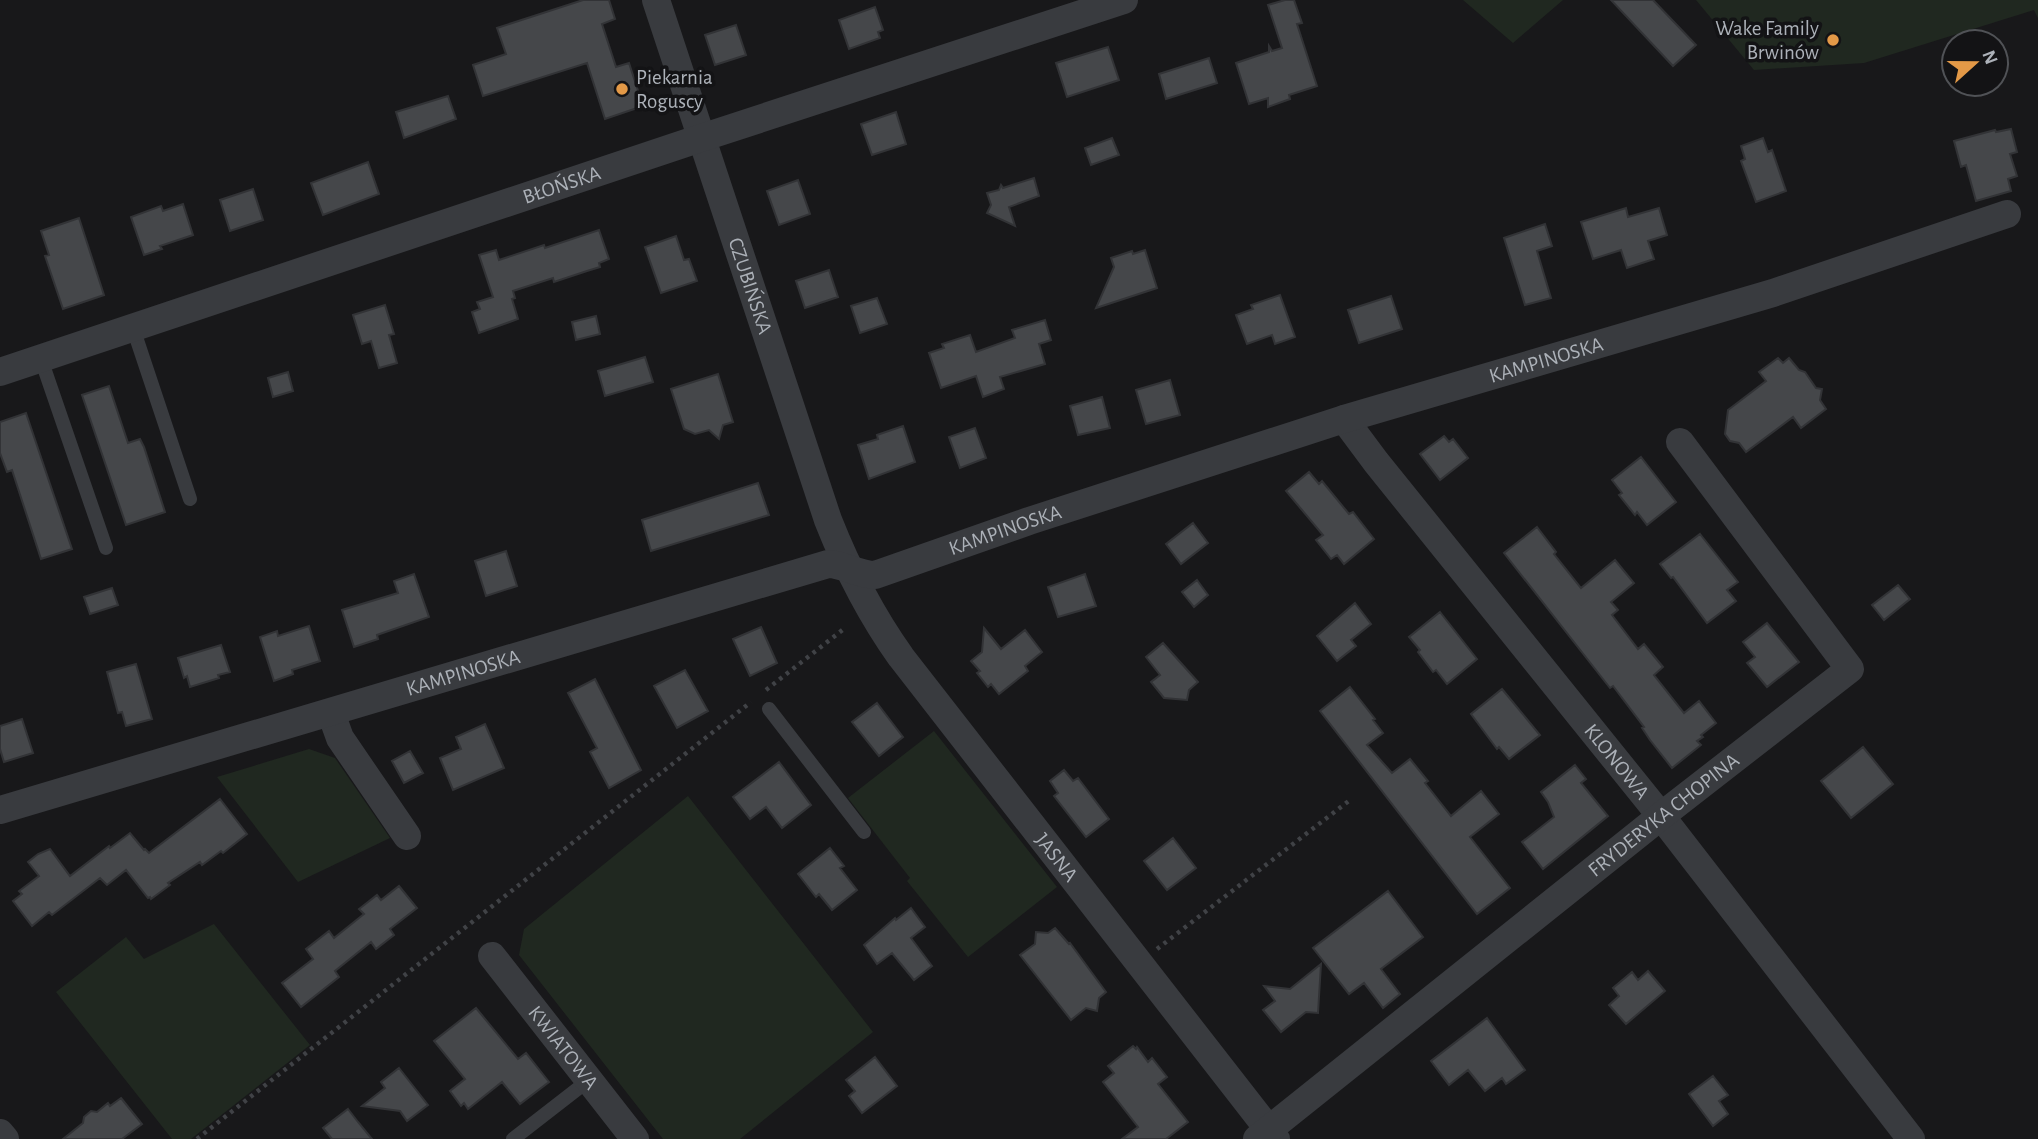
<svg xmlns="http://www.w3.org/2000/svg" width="2038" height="1139" font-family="'Alegreya Sans',sans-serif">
  <rect width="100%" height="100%" fill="#18181a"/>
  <path fill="#202820" d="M1463 0H1563L1513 43Z
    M1696 0H2038V18L2034 10 1864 63 1754 70Z
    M934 731 1057 887 968 957 907 881 910 878 848 798Z
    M309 749 335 758 390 838 298 882 217 777Z
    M688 796 873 1032 740 1139H663L519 955 524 929Z
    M214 924 310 1045 191 1139H172L56 992 126 937 144 959Z"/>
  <path fill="#45474a" stroke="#323336" stroke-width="2" d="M583 0H609L615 19 602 24 616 67 629 63 643 106 605 119 587 63 483 96 473 65 506 54 497 28Z
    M1285 0H1294L1302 23 1297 24 1317 86 1289 95 1290 99 1268 107V98L1249 104 1236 63 1269 52V46L1272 51 1282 48 1268 5Z
    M1611 0H1653L1696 45 1673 66Z
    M875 7 883 30 878 32 880 38 849 49 839 20Z
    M736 25 746 55 715 65 705 35Z
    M1108 47 1119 80 1067 97 1056 63Z
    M1209 58 1217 83 1166 99 1159 74Z
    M448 96 456 119 404 138 396 112Z
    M896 112 906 144 872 155 861 124Z
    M2011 129 2017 152 2010 154 2017 176 2008 179 2011 191 1976 201 1966 165 1961 167 1954 141 1995 130 1996 132Z
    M1112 138 1119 155 1091 165 1085 148Z
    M1763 138 1768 152 1772 150 1786 191 1756 202 1741 161 1745 159 1741 146Z
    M368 162 379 194 323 215 311 183Z
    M1034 178 1039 196 1009 207 1015 226 987 213 991 205 987 193 999 190 1001 185 1003 188Z
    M798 180 810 214 779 225 767 191Z
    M253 189 263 220 230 231 220 200Z
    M183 204 193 235 160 246 162 249 144 255 131 217 161 206 163 211Z
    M1626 208 1628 217 1659 208 1667 235 1648 241 1654 259 1627 268 1621 250 1593 259 1581 222Z
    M79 218 104 295 63 309 45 256 49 255 41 231Z
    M1545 224 1552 246 1537 251 1551 298 1525 305 1504 238Z
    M599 230 609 259 599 263 600 267 587 271 554 282 553 278 513 291 515 298 512 299 518 319 479 333 472 312 480 309 477 302 493 297 479 255 496 250 499 260 544 245 545 248Z
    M676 236 684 260 689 259 697 281 661 293 645 247Z
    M1145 250 1157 288 1096 308 1114 267 1111 258 1132 251 1133 254Z
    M829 270 838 297 805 308 796 281Z
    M1280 295 1295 337 1275 344 1272 335 1247 344 1236 315 1253 309 1251 305Z
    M1391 296 1402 329 1359 343 1348 310Z
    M877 298 887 324 860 333 851 306Z
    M385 305 394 334 389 335 397 363 379 368 371 341 362 344 353 315Z
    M596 316 600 334 576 340 572 322Z
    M1045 320 1051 340 1039 344 1045 364 1000 377 1004 389 983 397 976 376 941 388 929 353 944 348 942 344 970 335 976 352 1015 338 1012 330Z
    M645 357 653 382 605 396 598 371Z
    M1778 358 1783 363 1789 358 1799 370 1805 372 1816 388 1822 389 1820 400 1826 409 1801 428 1793 417 1746 452 1739 443 1730 441 1725 434 1728 410 1766 381 1759 372Z
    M288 372 293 391 273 397 268 378Z
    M718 374 733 422 723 425 719 439 709 430 695 434 684 429 671 389Z
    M1170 380 1180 415 1146 424 1136 390Z
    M109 386 128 443 140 439 144 447 165 512 126 525 82 395Z
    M1102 397 1110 428 1078 435 1070 406Z
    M26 413 72 549 41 559 12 470 7 472 0 453V422Z
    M903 426 915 462 869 479 858 445 878 439 877 435Z
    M975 428 986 458 960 468 949 437Z
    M1444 436 1449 442 1453 439 1468 458 1440 480 1420 454Z
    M1641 457 1676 502 1647 525 1637 512 1635 515 1619 495 1622 493 1612 480Z
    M1309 472 1319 484 1322 481 1349 514 1353 512 1374 539 1344 564 1337 555 1331 559 1316 540 1323 535 1286 491Z
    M758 483 769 515 651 551 642 520Z
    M1193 523 1208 543 1181 564 1166 544Z
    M1537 527 1556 552 1554 554 1581 588 1615 560 1634 583 1611 602 1618 610 1612 615 1638 649 1644 644 1663 667 1654 675 1684 713 1699 701 1716 723 1701 735 1703 737 1697 741 1701 745 1672 768 1650 740 1642 728 1644 727 1613 686 1610 688 1504 553Z
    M1700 534 1738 582 1727 590 1736 601 1707 623 1673 577 1671 578 1660 564Z
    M506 551 517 586 486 596 475 561Z
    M414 574 429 617 377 635 378 639 354 647 342 610 398 593 394 581Z
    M1085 574 1096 606 1058 617 1048 587Z
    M1197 580 1208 595 1194 607 1182 592Z
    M1898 585 1910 599 1884 620 1872 605Z
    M112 588 118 605 90 614 84 597Z
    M1355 603 1371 624 1351 640 1356 646 1337 661 1317 636Z
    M1440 612 1477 659 1447 684 1436 670 1433 672 1418 652 1420 650 1409 637Z
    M1767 623 1799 662 1767 687 1747 663 1755 657 1743 642Z
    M309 626 320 661 292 670 293 674 274 681 260 637 277 631 278 636Z
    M761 627 777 663 750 676 733 639Z
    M984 628 1001 649 1025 630 1042 652 1025 666 1028 671 999 694 991 684 988 687 977 673 980 671 971 661 982 652Z
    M1163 643 1198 682 1189 690 1187 700 1164 698 1151 682 1160 675 1146 657Z
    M221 645 230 672 218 675 219 678 190 687 187 676 184 678 178 658Z
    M136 664 152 719 126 726 122 712 118 713 107 672Z
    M685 670 708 711 677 728 654 686Z
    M595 679 641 770 609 788 590 752 597 748 568 693Z
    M1350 687 1375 719 1373 720 1383 733 1367 745 1392 773 1410 759 1428 781 1425 783 1451 816 1481 791 1499 814 1470 837 1510 888 1477 914 1320 711Z
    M1502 689 1540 735 1509 759 1499 747 1497 749 1471 714Z
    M877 703 903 737 879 756 852 722Z
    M22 719 33 753 4 762 0 749V726Z
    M485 724 504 768 453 790 440 758 461 749 456 737Z
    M1863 747 1893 784 1851 818 1821 781Z
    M410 751 423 773 404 783 392 761Z
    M779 762 811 805 782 828 766 807 750 819 733 797Z
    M1575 765 1586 779 1581 783 1608 816 1543 869 1522 842 1554 817 1548 802 1541 792Z
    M1064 770 1073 781 1078 778 1109 819 1086 837 1054 796 1058 793 1050 781Z
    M220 799 247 834 223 853 221 851 202 865 200 862 168 883 170 885 151 899 150 897 148 898 126 870 107 885 100 878 52 915 49 912 32 926 13 901 22 894 19 891 39 876 28 862 38 854 50 849 70 876 109 846 110 848 130 833 144 850 145 849 149 853Z
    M1173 838 1196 868 1167 890 1144 861Z
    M830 848 844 866 840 868 857 890 832 910 819 894 816 897 798 874Z
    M399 886 417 908 390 929 394 935 376 949 371 942 335 971 339 977 301 1007 282 983 313 959 306 949 329 931 334 938 364 914 359 909 377 895 381 900Z
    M1388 891 1423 937 1381 969 1400 994 1383 1008 1364 983 1349 994 1313 948Z
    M911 908 925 927 911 938 932 966 914 980 892 953 877 964 864 945 895 918 896 920Z
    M1055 928 1069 944 1070 943 1106 992 1099 998 1097 1011 1086 1008 1071 1020 1020 955 1035 944 1036 932 1048 933Z
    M1321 964 1318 1013 1306 1012 1281 1032 1263 1010 1275 1001 1264 986 1290 989Z
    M1648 971 1665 991 1626 1024 1609 1005 1619 996 1613 988 1632 972 1638 980Z
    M476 1008 518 1059 526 1053 549 1082 520 1104 502 1082 468 1109 464 1103 461 1106 450 1091 465 1079 434 1041Z
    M1487 1018 1525 1070 1506 1084 1502 1078 1485 1091 1468 1070 1449 1085 1431 1061Z
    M1133 1046 1136 1049 1137 1047 1148 1062 1152 1058 1167 1077 1158 1084 1188 1122 1166 1139H1122L1138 1127 1103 1082 1114 1073 1108 1066Z
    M875 1057 897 1086 862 1113 849 1096 855 1091 846 1080Z
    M399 1068 428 1105 407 1121 400 1111 362 1106 385 1088 381 1082Z
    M1713 1076 1728 1095 1719 1101 1728 1114 1713 1126 1689 1094Z
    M121 1098 142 1124 122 1139H63L83 1123 84 1117 91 1111 97 1112 108 1103 110 1106Z
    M348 1109 358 1122 372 1139H332L323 1128Z"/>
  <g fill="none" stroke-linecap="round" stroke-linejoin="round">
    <path stroke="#404246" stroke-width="4.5" stroke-dasharray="3.5 5" stroke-linecap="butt" d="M766 690 845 628
      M1157 949 1350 800
      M197 1139 751 702"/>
    <path stroke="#393b3f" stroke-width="14" d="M133 328 190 499
      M41 359 106 548
      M769 709 864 832
      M513 1139 589 1080"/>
    <g stroke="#393b3f" stroke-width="28">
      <path id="s1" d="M656 0 828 520C847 568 871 615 901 657L1276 1139"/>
      <path id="s2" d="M0 372 701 138 1124 0"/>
      <path id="s3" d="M1344 419 1376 462 1661 816 1911 1139"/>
      <path d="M331 713 340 738 407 836"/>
      <path id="s4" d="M0 810 828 564C844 564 858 575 875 575L1029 521 1344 419 1773 293 2007 214"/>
      <path id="s5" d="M492 956 635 1139"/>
      <path d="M0 1133 5 1139"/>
      <path id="s6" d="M1257 1139 1661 816 1850 669 1680 442"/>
    </g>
  </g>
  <g fill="#e39947" stroke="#131315" stroke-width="2.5">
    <circle cx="1833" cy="40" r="7"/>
    <circle cx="622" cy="89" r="7"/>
  </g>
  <g text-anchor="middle" stroke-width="7" stroke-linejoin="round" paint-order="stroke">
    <g font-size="21" fill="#acb1b8" stroke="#131315" text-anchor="end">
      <text x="1819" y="35">Wake Family<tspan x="1819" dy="24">Brwinów</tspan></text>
      <text x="636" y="84" text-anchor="start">Piekarnia<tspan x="636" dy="24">Roguscy</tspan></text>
    </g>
    <g font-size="21" fill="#acb1b8" stroke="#131315">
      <text dy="7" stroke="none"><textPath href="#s2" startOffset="592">BŁOŃSKA</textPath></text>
      <text dy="7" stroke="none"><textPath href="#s1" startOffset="301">CZUBIŃSKA</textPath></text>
      <text dy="7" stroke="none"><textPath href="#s4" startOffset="1617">KAMPINOSKA</textPath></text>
      <text dy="7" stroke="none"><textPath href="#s4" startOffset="1050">KAMPINOSKA</textPath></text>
      <text dy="7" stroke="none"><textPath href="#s4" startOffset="483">KAMPINOSKA</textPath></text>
      <text dy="7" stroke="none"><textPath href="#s3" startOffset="438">KLONOWA</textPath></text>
      <text dy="7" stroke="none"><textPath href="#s6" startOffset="520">FRYDERYKA CHOPINA</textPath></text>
      <text dy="7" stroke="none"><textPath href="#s1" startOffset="957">JASNA</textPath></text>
      <text dy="7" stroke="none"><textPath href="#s5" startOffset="116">KWIATOWA</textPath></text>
    </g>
  </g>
  <g transform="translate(1975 63) rotate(69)"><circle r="33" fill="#131315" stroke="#505256" stroke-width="2"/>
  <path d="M0-5L12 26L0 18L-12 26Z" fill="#e39947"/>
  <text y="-10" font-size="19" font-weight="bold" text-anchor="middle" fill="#acb1b8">N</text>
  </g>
</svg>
